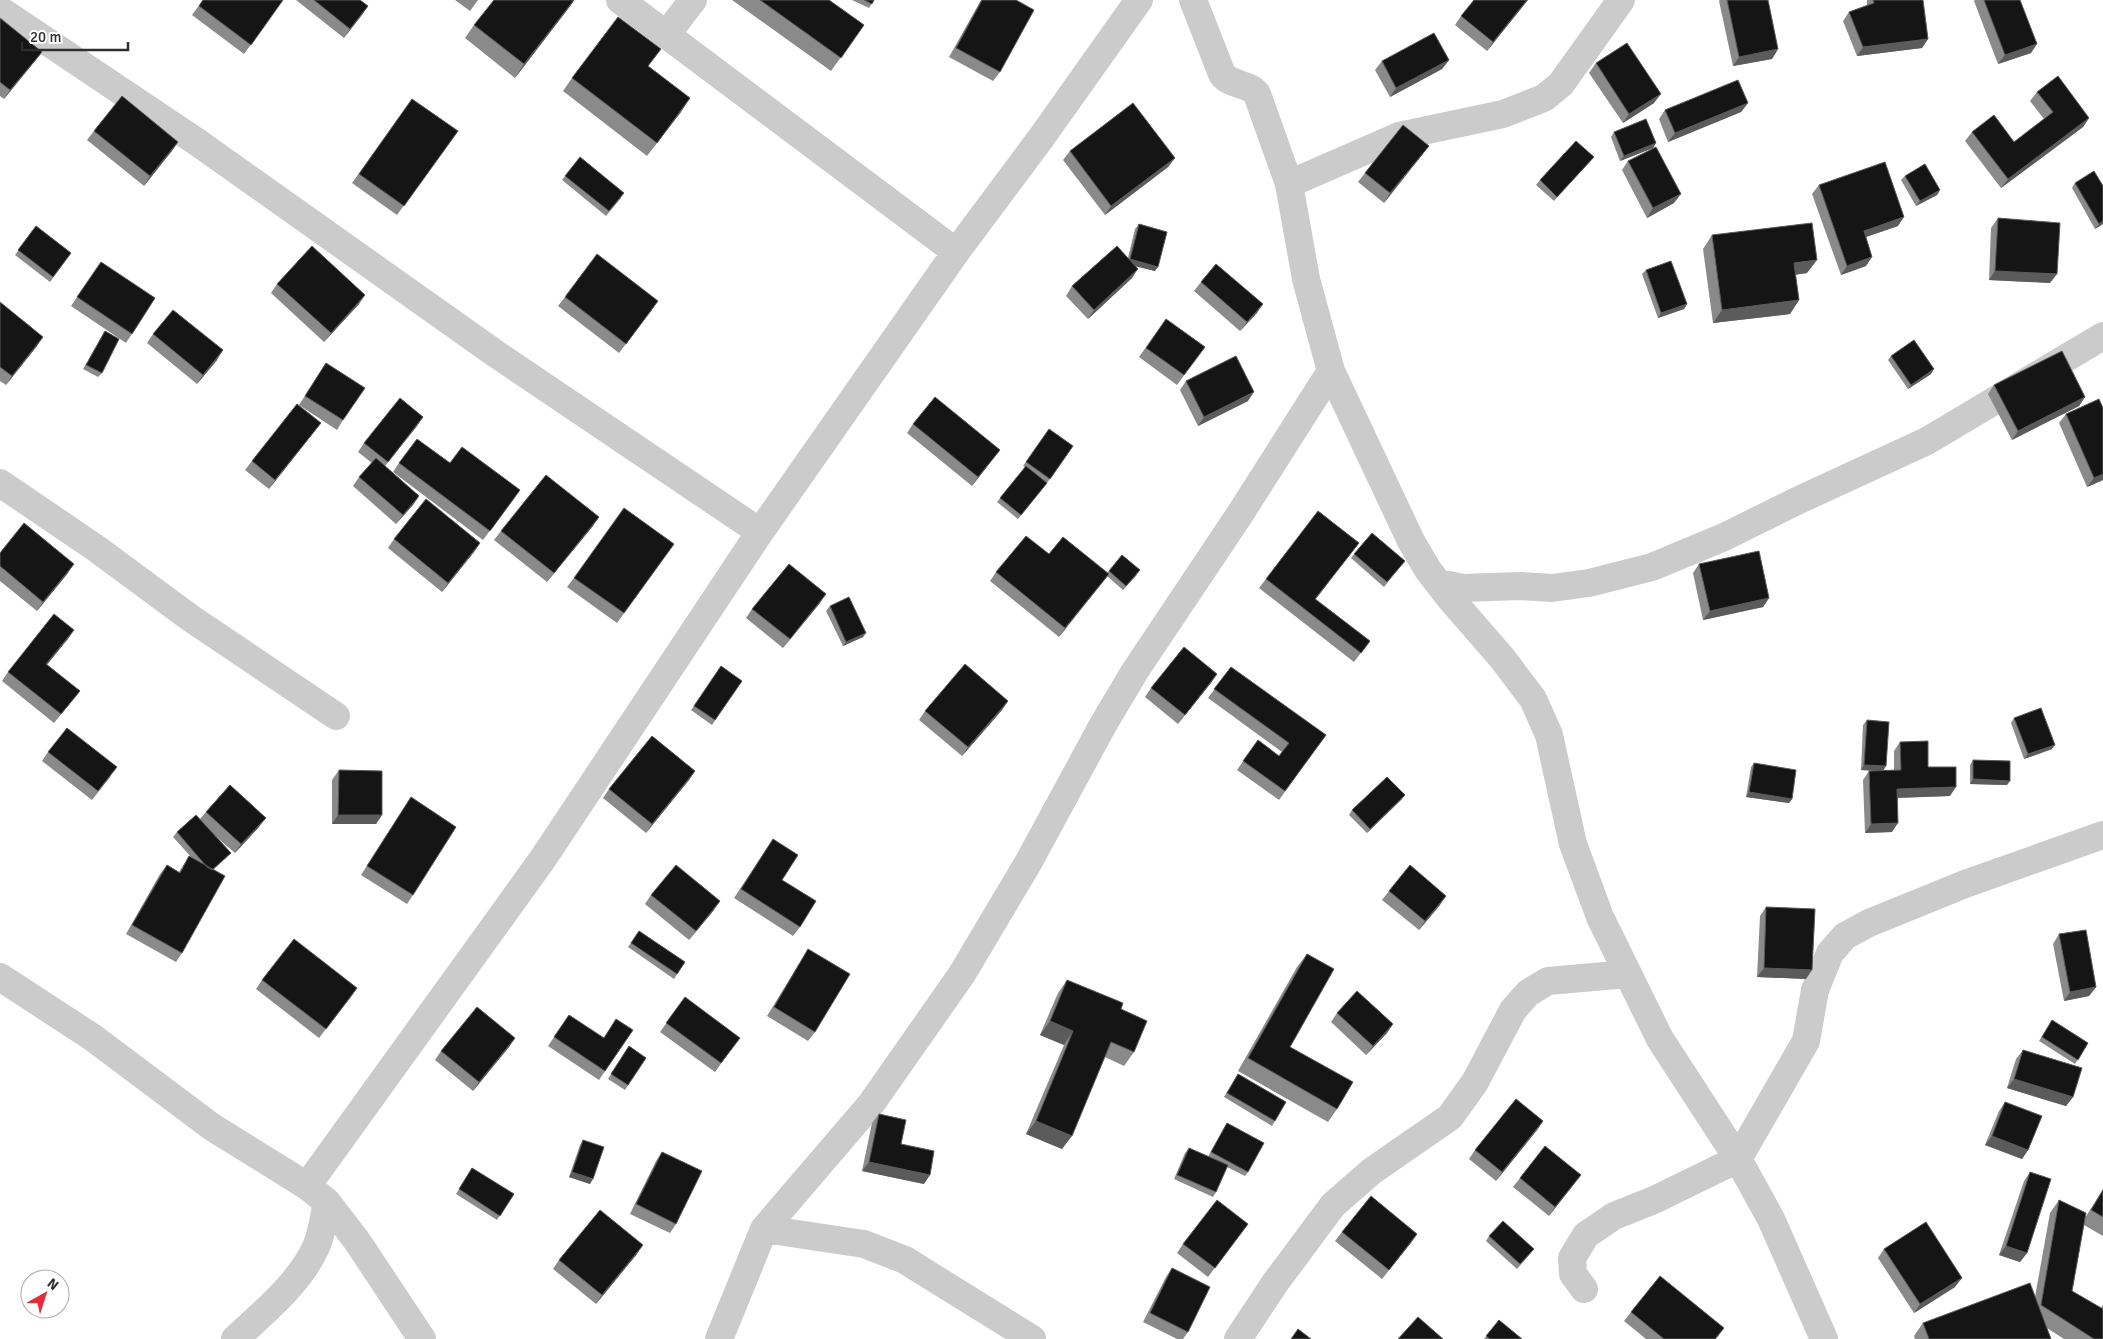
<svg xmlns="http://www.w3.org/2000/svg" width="2103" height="1339" font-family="Signika,sans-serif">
  <rect width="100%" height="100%" fill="#fff"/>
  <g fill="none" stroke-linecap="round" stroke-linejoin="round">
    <path stroke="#cbcbcb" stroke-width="28" d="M620 0 956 252
      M1193 0 1222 74C1231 86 1249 83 1257 94L1289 184 1306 279 1331 371 1411 541 1428 570 1449 597 1502 658 1533 699 1549 735 1573 844 1600 917 1660 1039 1738 1159 1771 1219 1824 1339
      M0 10 197 142 496 354 760 532
      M666 35 693 0
      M1289 184 1399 136 1503 114 1544 98 1561 84 1621 0
      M0 483 97 549 189 617 336 716
      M1439 583 1463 588 1520 586 1552 588 1589 583 1652 567 1724 537 1799 500 1927 441 2103 336
      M0 977 92 1037 212 1127 307 1186 327 1202 357 1241 422 1339
      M307 1186 542 860 760 532 956 252 1041 138 1139 0
      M764 1229 864 1244 905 1260 1032 1339
      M1584 1289 1573 1274 1572 1258 1586 1235 1614 1216 1654 1200 1738 1159 1806 1041 1815 990 1830 953 1845 936 1869 923 1965 884 2103 835
      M235 1339C264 1312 299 1284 316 1247 322 1234 324 1216 327 1202
      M719 1339 764 1229 871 1104 962 974 1028 863 1104 723 1135 671 1240 514 1331 371
      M1238 1339 1275 1283 1333 1205 1372 1171 1450 1117 1475 1082 1513 1010 1528 993 1548 981 1628 974"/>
  </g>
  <path fill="#8a8a8a" d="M203 0H283L244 54 192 15Z
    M296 0H360L368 6 344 38Z
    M455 0H478L470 11Z
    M732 0H829L864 25 831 71Z
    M852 0H874L869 8Z
    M981 0H1016L1000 72 993 81 949 57Z
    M1528 0 1487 51 1455 25 1461 16Z
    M1720 0H1768L1778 49 1772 59 1733 66 1719 1Z
    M1867 0H1912L1928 39 1922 48 1857 56 1843 21 1849 12 1867 5Z
    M1975 0H2020L2031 53 1998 64 1974 1Z
    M571 5 515 78 465 38 474 25Z
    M0 18 42 52 35 61 4 99 0 96Z
    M1449 60 1442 69 1390 97 1375 70 1382 61Z
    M1596 63 1654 103 1623 123 1589 73Z
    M572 78 681 112 647 156 563 91Z
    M2037 92 2089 118 2083 127 2001 188 1965 141 1972 132 2014 142 2044 119 2030 101Z
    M412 99 458 131 397 215 352 183Z
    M1748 103 1741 112 1668 142 1659 119 1665 110Z
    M94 131 178 142 144 186 87 140Z
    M1614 132 1656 143 1653 148 1620 161 1611 137Z
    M1070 151 1175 158 1168 167 1105 215 1063 160Z
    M1422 155 1384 203 1358 182 1365 173Z
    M1590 161 1554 201 1536 185 1540 180Z
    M1628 161 1674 203 1647 218 1622 170Z
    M565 176 621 198 606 216 562 180Z
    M1905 176 1940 190 1937 195 1916 206 1901 180Z
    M2075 183 2103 186V224L2095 229 2072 188Z
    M1819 185 1898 226 1866 237V266L1841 275 1812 194Z
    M1998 218 2050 283 1989 280 1991 228Z
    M1139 224 1155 271 1136 266 1132 278 1088 319 1066 296 1072 286 1128 258 1135 229Z
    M36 226 71 253 50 282 15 255Z
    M1712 235 1807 273 1795 275 1799 300 1790 314 1713 323 1703 249Z
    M101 262 155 298 126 343 71 306Z
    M1646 270 1687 304 1684 309 1658 318 1642 274Z
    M1201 282 1257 313 1240 331 1194 291Z
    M277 284 359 304 324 342 271 293Z
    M565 297 652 310 619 353 558 306Z
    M0 302 37 346 6 385 0 381Z
    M1166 319 1205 347 1177 385 1139 357Z
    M105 331 102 373 98 377 83 369Z
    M153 334 217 360 197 384 147 343Z
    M1891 356 1931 374 1908 389 1888 360Z
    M326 363 343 420 337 430 299 405Z
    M1186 381 1248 401 1198 426 1180 390Z
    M1994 385 2085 397 2079 406 2012 440 1988 394Z
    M2103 408V480L2087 487 2059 423 2066 414Z
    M913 424 1000 450 972 486 907 433Z
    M417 426 385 466 419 496 413 505 396 524 353 486 359 477 372 463 358 452 364 443Z
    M1049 429 1073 446 1047 483 1018 519 997 502 1025 467 1023 466Z
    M314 432 269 489 245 470 252 461Z
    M399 463 520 490 483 540 393 472Z
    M593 526 547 582 494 540 501 531Z
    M394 539 480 543 474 552 442 592 388 548Z
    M674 544 617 623 567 587 574 578Z
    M1352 552 1316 599 1370 641 1354 662 1259 588 1266 579Z
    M0 553 68 573 37 611 0 581Z
    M1049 554 1107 573 1122 555 1137 575 1123 590 1107 576 1059 637 990 581 996 572Z
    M1354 554 1405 561 1384 587 1351 558Z
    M1699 564 1769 598 1763 607 1703 620 1693 573Z
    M820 603 783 648 746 618 752 609Z
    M830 606 863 637 843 646 826 611Z
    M74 630 47 665 80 691 54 723 2 681 8 672Z
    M721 666 742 681 712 725 691 710Z
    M1231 667 1326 735 1279 800 1237 770 1258 740 1279 756 1282 752 1208 698Z
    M1211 683 1178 724 1145 697 1151 688Z
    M1008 701 1002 710 962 756 919 720 925 711Z
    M2014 718 2052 749 2024 759 2011 723Z
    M1867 720 1884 770H1894V751L1900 742 1928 767 1950 796 1898 798 1892 832 1865 833 1863 780 1869 771H1875L1861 770 1863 725Z
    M48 752 111 776 92 800 42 761Z
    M1973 760 2007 785 1970 784V765Z
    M1754 763 1792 799 1789 803 1746 797 1751 767Z
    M339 770 382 815 376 824H332V780Z
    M695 771 689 780 646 833 603 798 609 789Z
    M1405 795 1401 800 1367 833 1349 815 1352 810Z
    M411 797 413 895 407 904 361 875Z
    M206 812 259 827 235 853 214 835 227 857 213 870 182 953 176 962 126 934 160 874 167 865 179 872 189 856 192 858 173 837 177 832 200 819Z
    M773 839 782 880 800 927 793 936 734 898Z
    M1389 891 1440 905 1419 930 1382 900Z
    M651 895 714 910 689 940 645 904Z
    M1766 907 1806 979 1757 977 1760 916Z
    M639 931 685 962 674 979 628 947Z
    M2059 934 2096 987 2089 996 2064 1001 2053 944Z
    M808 949 815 1032 808 1041 767 1016 802 959Z
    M1307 954 1290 1047 1337 1109 1328 1122 1238 1071 1297 967Z
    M262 980 357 988 319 1038 256 989Z
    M1067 980 1121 1009 1134 1052 1124 1066 1105 1057 1062 1149 1026 1134 1064 1045 1040 1035 1058 993Z
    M685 997 733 1047 715 1072 660 1032Z
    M1337 1013 1393 1024 1387 1033 1366 1055 1331 1022Z
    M569 1015 603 1038 633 1030 599 1080 548 1046Z
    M2052 1020 2088 1043 2075 1064 2039 1041Z
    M515 1038 509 1047 473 1091 435 1060 441 1051Z
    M629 1046 646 1058 625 1090 608 1079Z
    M2023 1050 2073 1097 2066 1106 2007 1088 2016 1059Z
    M1238 1074 1275 1121 1272 1126 1224 1097Z
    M2005 1102 2028 1150 2022 1159 1985 1145 1999 1111Z
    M879 1114 901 1144 924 1184 862 1171 872 1123Z
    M1543 1121 1537 1130 1496 1181 1469 1159 1475 1150Z
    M1227 1123 1248 1172 1245 1176 1227 1167 1216 1192 1213 1197 1174 1179 1185 1153 1189 1148 1208 1157Z
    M583 1140 590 1184 569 1177 580 1145Z
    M662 1152 676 1224 670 1233 630 1214 656 1161Z
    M472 1168 514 1194 497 1220 456 1194Z
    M2030 1172 2027 1253 2020 1262 1999 1255 2024 1181Z
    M1520 1178 1574 1184 1549 1216 1513 1187Z
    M2103 1189V1236L2084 1225 2072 1291 2101 1308 2103 1305V1339H2064L2047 1328 2051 1339H1915L1914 1336 1923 1323 2035 1297 2050 1213 2059 1200 2085 1218Z
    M1248 1224 1208 1277 1177 1253 1183 1244Z
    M1342 1232 1417 1234 1382 1279 1335 1241Z
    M1489 1236 1531 1253 1517 1269 1486 1241Z
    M1884 1249 1955 1287 1914 1313 1878 1258Z
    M637 1254 596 1304 553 1269 559 1260Z
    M1172 1268 1188 1332 1183 1339H1177L1143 1322 1166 1277Z
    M1631 1312 1724 1328 1716 1339H1646L1624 1321Z
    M1499 1320 1522 1339H1484Z"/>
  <path fill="#5b5b5b" d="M574 0 571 5 515 78 524 64Z
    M1527 0H1528L1487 51 1493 42Z
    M368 6 362 15 344 38 350 29Z
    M1928 39 1922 48 1857 56 1863 47Z
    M2037 44 2031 53 1998 64 2005 55Z
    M1778 49 1772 59 1733 66 1739 57Z
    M42 52 35 61 4 99 10 90Z
    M1449 60 1442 69 1390 97 1396 88Z
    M1661 94 1654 103 1623 123 1629 114Z
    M690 98 681 112 647 156 657 143Z
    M1748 103 1741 112 1668 142 1675 133Z
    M2089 118 2083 127 2001 188 2008 179Z
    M178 142 172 151 144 186 150 176Z
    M1656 143 1653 148 1620 161 1624 156Z
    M1429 146 1422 155 1384 203 1390 193Z
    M1175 158 1168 167 1105 215 1111 206Z
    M1940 190 1937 195 1916 206 1920 201Z
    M1681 194 1674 203 1647 218 1653 208Z
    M1904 217 1898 226 1857 240 1864 231Z
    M2103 221V224L2095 229 2099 224Z
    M1872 257 1866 266 1841 275 1847 266Z
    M1130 259 1158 267 1155 271 1126 264Z
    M1817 260 1807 273 1785 276 1794 263Z
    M1138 269 1132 278 1088 319 1094 310Z
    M1995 271 2057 274 2050 283 1989 280Z
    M365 295 359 304 324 342 331 333Z
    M1799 300 1790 314 1713 323 1722 310Z
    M1263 304 1257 313 1240 331 1247 322Z
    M1687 304 1684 309 1658 318 1661 313Z
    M43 337 37 346 6 385 12 376Z
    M223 350 217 360 197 384 203 375Z
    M1934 369 1931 374 1908 389 1911 385Z
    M1254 392 1248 401 1198 426 1204 417Z
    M2085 397 2079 406 2012 440 2018 431Z
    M423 417 417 426 381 471Z
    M321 423 314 432 269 489 275 480Z
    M1000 450 972 486 978 477Z
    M2103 474V480L2087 487 2094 478Z
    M419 496 413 505 396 524 403 515Z
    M599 517 593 526 547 582 554 573Z
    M480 543 474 552 442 592 448 583Z
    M74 564 68 573 37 611 43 602Z
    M1109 574 1102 583 1059 637 1065 628Z
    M826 594 820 603 783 648 790 639Z
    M1769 598 1763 607 1703 620 1710 611Z
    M74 630 68 639 40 673 46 664Z
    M866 633 863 637 843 646 846 642Z
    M1217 674 1211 683 1178 724 1185 715Z
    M1008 701 1002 710 962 756 968 747Z
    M2055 745 2052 749 2024 759 2028 754Z
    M1864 765 1886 766 1883 771 1861 770Z
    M695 771 689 780 646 833 652 824Z
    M1973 779 2010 781 2007 785 1970 784Z
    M1956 787 1950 796 1891 798 1897 789Z
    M1749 792 1792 799 1789 803 1746 797Z
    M1405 795 1401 800 1367 833 1370 829Z
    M338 815H382L376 824H332Z
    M266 818 259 827 235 853 241 844Z
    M1898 823 1892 832 1865 833 1871 824Z
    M1446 896 1440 905 1419 930 1425 921Z
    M720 901 714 910 689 940 696 931Z
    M1764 968 1812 970 1806 979 1757 977Z
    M2096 987 2089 996 2064 1001 2070 992Z
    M357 988 351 997 319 1038 326 1029Z
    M1050 1021 1073 1031 1064 1045 1040 1035Z
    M1393 1024 1387 1033 1366 1055 1373 1046Z
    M515 1038 509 1047 473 1091 479 1082Z
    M2014 1079 2073 1097 2066 1106 2007 1088Z
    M1036 1121 1072 1136 1062 1149 1026 1134Z
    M1543 1121 1537 1130 1496 1181 1502 1172Z
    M1992 1136 2028 1150 2022 1159 1985 1145Z
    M869 1162 930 1175 924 1184 862 1171Z
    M572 1172 593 1179 590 1184 569 1177Z
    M1581 1175 1574 1184 1549 1216 1555 1207Z
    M1417 1234 1411 1243 1382 1279Z
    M643 1245 637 1254 596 1304 602 1295Z
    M2006 1246 2027 1253 2020 1262 1999 1255Z
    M1962 1278 1955 1287 1914 1313 1920 1304Z"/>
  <path fill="#151515" stroke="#5b5b5b" d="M203 0H283L251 45 199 6Z
    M314 0H360L368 6 350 29Z
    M494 0H574L524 64 474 25Z
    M760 0H829L864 25 841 58Z
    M864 0H874L872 4Z
    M982 0H1016L1034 10 1000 72 956 48Z
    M1474 0H1527L1493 42 1461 16Z
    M1727 0H1768L1778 49 1739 57Z
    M1873 0H1923L1928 39 1863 47 1849 12 1874 3Z
    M1984 0H2020L2037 44 2005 55Z
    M618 17 661 49 648 66 690 98 657 143 572 78Z
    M0 18 42 52 10 90 0 82Z
    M1434 33 1449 60 1396 88 1382 61Z
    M1627 43 1661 94 1629 114 1596 63Z
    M2058 76 2089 118 2008 179 1972 132 1994 115 2014 142 2053 112 2037 92Z
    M1738 80 1748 103 1675 133 1665 110Z
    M122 96 178 142 150 176 94 131Z
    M412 99 458 131 404 206 359 174Z
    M1133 103 1175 158 1111 206 1070 151Z
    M1646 119 1656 143 1624 156 1614 132Z
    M1403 125 1429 146 1390 193 1365 173Z
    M1576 141 1594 157 1557 197 1540 180Z
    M1656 147 1681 194 1653 208 1628 161Z
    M580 157 624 193 609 211 565 176Z
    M1885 162 1904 217 1864 231 1872 257 1847 266 1819 185Z
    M1925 164 1940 190 1920 201 1905 176Z
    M2094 171 2103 186V221L2099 224 2075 183Z
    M1998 218 2060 223 2057 274 1995 271Z
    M1812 223 1817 260 1794 263 1799 300 1722 310 1712 235Z
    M1139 224 1167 232 1158 267 1130 259Z
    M36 226 71 253 53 277 18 250Z
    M312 246 365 295 331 333 277 284Z
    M1117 246 1138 269 1094 310 1072 286Z
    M597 254 658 301 626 344 565 297Z
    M1671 261 1687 304 1661 313 1646 270Z
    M101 262 155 298 132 334 77 297Z
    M1216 264 1263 304 1247 322 1201 282Z
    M0 302 43 337 12 376 0 367Z
    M173 310 223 350 203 375 153 334Z
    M1166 319 1205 347 1184 375 1146 348Z
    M105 331 119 339 102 373 86 365Z
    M1914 340 1934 369 1911 385 1891 356Z
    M2062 351 2085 397 2018 431 1994 385Z
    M1236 356 1254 392 1204 417 1186 381Z
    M326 363 365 388 343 420 305 396Z
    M935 397 1000 450 978 477 913 424Z
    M400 398 423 417 388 462 364 443Z
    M2099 399 2103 408V474L2094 478 2066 414Z
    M297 404 321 423 275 480 252 461Z
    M1049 429 1073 446 1050 479 1026 462Z
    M417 439 450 463 462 447 520 490 490 531 399 463Z
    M376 458 419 496 403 515 359 477Z
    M1026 466 1047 483 1021 515 1000 498Z
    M546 475 599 517 554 573 501 531Z
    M426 499 480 543 448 583 394 539Z
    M624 508 674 544 624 613 574 578Z
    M1318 511 1359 543 1315 599 1370 641 1361 653 1266 579Z
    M24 523 74 564 43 602 0 566V553Z
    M1372 533 1405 561 1387 582 1354 554Z
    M1026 536 1049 554 1063 537 1109 574 1065 628 996 572Z
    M1759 551 1769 598 1710 611 1699 564Z
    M1122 555 1140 570 1126 586 1109 571Z
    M789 564 826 594 790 639 752 609Z
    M849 597 866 633 846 642 830 606Z
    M54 614 74 630 46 664 80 691 61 714 8 672Z
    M1184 647 1217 674 1185 715 1151 688Z
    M965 664 1008 701 968 747 925 711Z
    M721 666 742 681 715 720 694 706Z
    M1231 667 1326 735 1285 791 1243 761 1258 740 1279 756 1289 743 1214 689Z
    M2041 708 2055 745 2028 754 2014 718Z
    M1867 720 1889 722 1886 766 1864 765Z
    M67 728 117 767 98 791 48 752Z
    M652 736 695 771 652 824 609 789Z
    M1928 741V767H1956V787L1897 789 1898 823 1871 824 1869 771 1901 770 1900 742Z
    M1973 760 2010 761V781L1973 779Z
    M1754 763 1796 770 1792 799 1749 792Z
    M339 770 382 771V815H338Z
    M1387 777 1405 795 1370 829 1352 810Z
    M230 785 266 818 241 844 206 812Z
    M411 797 456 827 413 895 367 866Z
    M196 815 231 853 212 870 207 867 177 832Z
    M773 839 798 855 782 880 816 901 800 927 741 889Z
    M189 856 225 876 182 953 132 925 167 865 180 873Z
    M676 865 720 901 696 931 651 895Z
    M1410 865 1446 896 1425 921 1389 891Z
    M1766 907 1815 909 1812 970 1764 968Z
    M2086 930 2096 987 2070 992 2059 934Z
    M639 931 685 962 677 974 631 943Z
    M294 939 357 988 326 1029 262 980Z
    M808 949 850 974 815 1032 774 1007Z
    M1307 954 1334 969 1290 1047 1353 1082 1337 1109 1248 1058Z
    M1067 980 1123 1003 1121 1009 1147 1021 1134 1052 1111 1042 1072 1136 1036 1121 1073 1031 1050 1021Z
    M1357 991 1393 1024 1373 1046 1337 1013Z
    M685 997 740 1038 721 1063 666 1023Z
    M477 1007 515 1038 479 1082 441 1051Z
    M569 1015 604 1038 616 1019 633 1030 605 1071 554 1037Z
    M2052 1020 2088 1043 2078 1060 2042 1037Z
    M629 1046 646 1058 628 1085 611 1074Z
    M2023 1050 2082 1068 2073 1097 2014 1079Z
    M1238 1074 1286 1102 1275 1121 1227 1093Z
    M1516 1099 1543 1121 1502 1172 1475 1150Z
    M2005 1102 2042 1116 2028 1150 1992 1136Z
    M879 1114 906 1120 901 1144 934 1151 930 1175 869 1162Z
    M1227 1123 1264 1143 1248 1172 1211 1152Z
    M583 1140 604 1147 593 1179 572 1172Z
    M1545 1146 1581 1175 1555 1207 1520 1178Z
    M1189 1148 1228 1165 1216 1192 1177 1175Z
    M662 1152 702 1171 676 1224 636 1204Z
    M472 1168 514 1194 500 1216 459 1189Z
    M2030 1172 2051 1179 2027 1253 2006 1246Z
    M2103 1190V1217L2091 1210Z
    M1371 1196 1417 1234 1389 1270 1342 1232Z
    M1217 1200 1248 1224 1215 1268 1183 1244Z
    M2059 1200 2086 1213 2072 1291 2103 1309V1308V1339H2094L2041 1305Z
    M600 1210 643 1245 602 1295 559 1260Z
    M1503 1221 1534 1249 1520 1264 1489 1236Z
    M1926 1222 1962 1278 1920 1304 1884 1249Z
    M1172 1268 1210 1287 1188 1332 1150 1313Z
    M1660 1276 1724 1328 1715 1339H1664L1631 1312Z
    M2030 1283 2051 1339H1929L1923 1323Z
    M1418 1317 1443 1339H1398Z
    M1499 1320 1522 1339H1490L1486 1336Z
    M1298 1329 1311 1339H1291Z"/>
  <g transform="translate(45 1294) rotate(39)"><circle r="24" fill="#ffffff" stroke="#ababab"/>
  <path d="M0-4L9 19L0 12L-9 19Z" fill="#e62e38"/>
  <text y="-8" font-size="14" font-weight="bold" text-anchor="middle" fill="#2e2e2e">N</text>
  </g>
  <path d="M22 42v8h106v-8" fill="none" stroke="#2e2e2e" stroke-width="2.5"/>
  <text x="30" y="42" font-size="15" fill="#2e2e2e" stroke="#ffffff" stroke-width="4" paint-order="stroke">20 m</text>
</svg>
